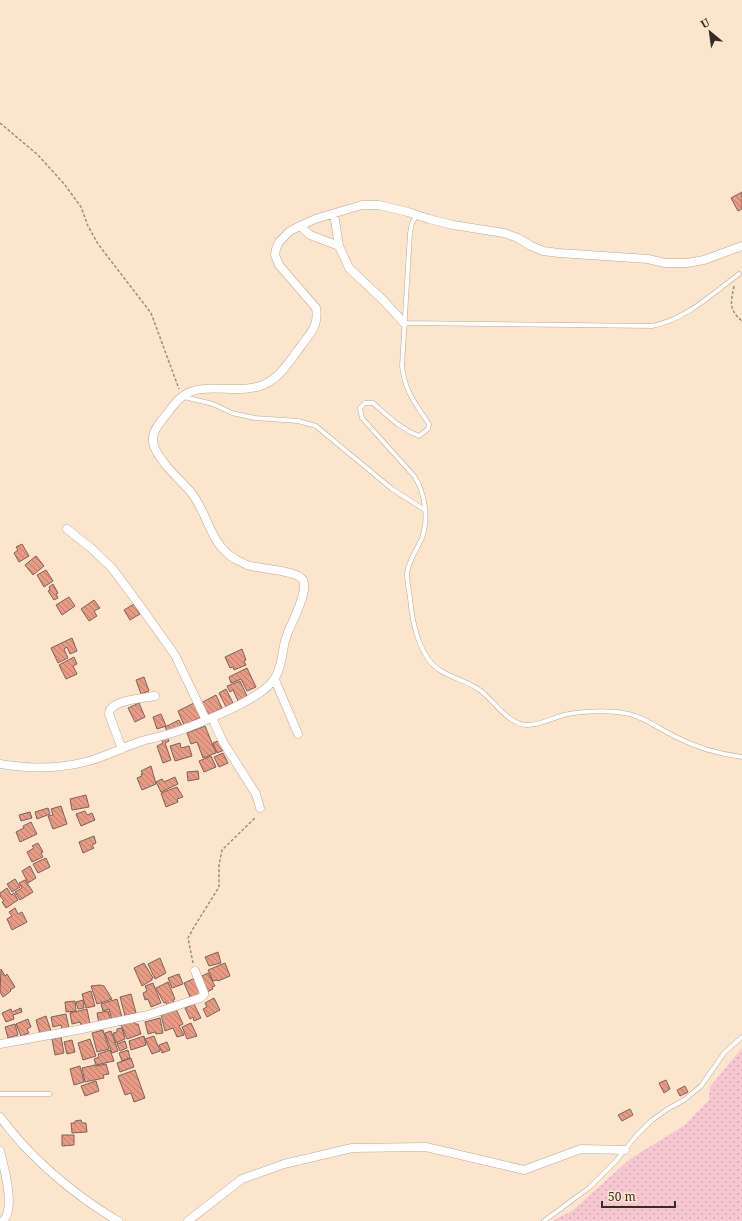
<svg xmlns="http://www.w3.org/2000/svg" width="742" height="1221" font-family="'Noto Serif',serif">
  <defs>
    <pattern id="grass-dots" width="8" height="8" patternUnits="userSpaceOnUse"><rect width="8" height="8" fill="#f6c6d1"/><path d="M2 2h.1M6 6h.1" fill="none" stroke="#d4aab3" stroke-width="1.8" stroke-linecap="round"/></pattern>
    <pattern id="building-back-hatch" width="6" height="6" patternUnits="userSpaceOnUse"><rect width="6" height="6" fill="#e89a84"/><path d="M-1 5l2 2M0 0l6 6M5-1l2 2" fill="none" stroke="#bd7e6c"/></pattern>
  </defs>
  <rect width="100%" height="100%" fill="#fbe6cd"/>
  <path fill="url(#grass-dots)" d="M742 1048V1221H552L572 1211 630 1159 685 1125 709 1100 710 1087Z"/>
  <path fill="url(#building-back-hatch)" stroke="#7e6159" d="M742 192V209L738 211 731 198Z
    M22 544 29 556 19 562 14 553 18 550 16 547Z
    M36 556 44 566 33 575 25 565Z
    M46 570 53 581 44 587 37 575Z
    M53 584 58 593 56 594 58 598 54 600 48 591 50 590 49 587Z
    M69 597 75 606 62 615 56 605Z
    M94 600 100 608 94 611 97 616 89 621 81 609Z
    M134 604 140 614 130 620 124 610Z
    M72 638 77 651 70 654 67 647 64 649 68 658 58 663 51 648Z
    M242 649 246 660 244 661 246 665 234 670 233 667 230 668 225 657Z
    M74 657 77 664 73 666 77 674 66 679 59 665Z
    M247 668 256 687 247 691 241 679 231 683 229 677Z
    M144 677 149 691 141 694 136 680Z
    M240 681 247 696 238 701 233 690 230 692 227 686Z
    M226 689 233 703 226 707 219 693Z
    M216 695 222 708 208 716 201 703Z
    M139 703 145 717 135 722 128 708Z
    M194 703 201 717 184 725 178 711Z
    M161 714 166 726 157 729 153 717Z
    M179 720 182 726 168 733 165 727Z
    M205 726 216 753 203 758 197 742 191 744 187 733Z
    M167 737 169 741 165 743 171 760 163 763 157 746 163 743 161 739Z
    M220 740 224 750 217 753 213 743Z
    M180 743 181 748 189 746 192 756 175 761 170 746Z
    M223 753 228 763 219 767 214 757Z
    M211 756 216 767 204 772 199 761Z
    M151 766 156 784 142 790 137 778 142 776 141 774H143L141 771Z
    M198 771 199 779 188 781 187 772Z
    M175 777 178 784 161 792 156 782 162 779 164 782Z
    M177 787 183 797 177 799 178 802 166 807 161 793Z
    M86 795 89 807 72 810 70 799Z
    M61 806 67 824 53 829 48 816 53 815 51 809Z
    M48 808 50 814 37 819 35 812Z
    M85 811 87 815 92 813 95 820 81 826 76 814Z
    M30 812 32 818 21 821 19 815Z
    M31 822 37 834 20 842 16 832 24 828 23 826Z
    M94 836 96 843 92 845 94 848 83 853 79 842Z
    M38 843 43 852 41 853 43 857 32 862 27 852 34 848 32 846Z
    M46 858 50 867 38 873 33 864Z
    M30 866 36 878 28 883 22 871Z
    M15 879 20 887 12 892 7 884Z
    M25 880 33 892 20 900 15 892 22 888 19 883Z
    M7 888 11 895 14 893 18 900 6 908 2 902 4 901 0 896V893Z
    M15 908 18 914 22 912 27 922 12 930 7 919 12 916 9 912Z
    M218 952 221 963 209 966 205 957Z
    M160 958 166 973 155 979 148 964Z
    M144 963 153 978H152V980L142 986 134 968Z
    M225 963 230 976 218 981 217 980 213 981 208 970Z
    M1 969 5 976 7 974 15 987 10 990 11 991 3 997 0 992Z
    M208 973 215 986 212 987 213 989 207 992 198 978Z
    M179 974 183 984 172 988 168 978Z
    M195 978 202 993 191 999 184 983Z
    M168 982 175 999 173 1000 174 1003 167 1006 166 1002 164 1003 156 988Z
    M153 983 161 1003 151 1007 148 999 145 1000 143 993 147 991 145 986Z
    M100 985 104 986 112 999 97 1004 91 986Z
    M91 991 95 1006 86 1008 82 994Z
    M131 994 136 1013 125 1016 120 997Z
    M214 998 220 1010 207 1017 203 1009 207 1007 205 1003Z
    M117 999 122 1017 112 1020 109 1009 103 1011 101 1004Z
    M83 1000 84 1008 78 1009 76 1002Z
    M75 1001 76 1011 66 1012 65 1002Z
    M194 1004 201 1018 194 1021 193 1017 190 1019 185 1008Z
    M21 1008 22 1012 13 1015 14 1019 6 1022 2 1013 11 1009 12 1012Z
    M87 1009 90 1024 81 1026 80 1022 72 1024 70 1013Z
    M176 1009 183 1024 179 1026 184 1035 177 1037 173 1028 165 1031 161 1015Z
    M108 1011 111 1021 99 1024 97 1013Z
    M66 1014 69 1028 62 1029 61 1025 53 1027 51 1017Z
    M46 1016 51 1031 40 1034 36 1020Z
    M160 1018 163 1033 156 1034 155 1032 148 1034 145 1022Z
    M28 1019 31 1027 27 1029 29 1033 21 1036 16 1024Z
    M134 1020 135 1024H138L141 1034 127 1039 121 1025Z
    M191 1023 197 1036 187 1039 182 1027Z
    M15 1024 18 1035 8 1038 5 1027Z
    M122 1028 125 1039 116 1043 113 1033 117 1032V1029Z
    M103 1030 109 1049 97 1052 92 1033Z
    M111 1031 118 1051 112 1053 105 1033Z
    M144 1036 146 1045 131 1050 129 1041Z
    M154 1036 160 1051 152 1054 145 1039Z
    M61 1037 64 1053 55 1055 52 1039Z
    M90 1039 96 1056 83 1060 78 1043Z
    M72 1040 75 1052 67 1054 64 1042Z
    M125 1041 127 1048 120 1051 117 1044Z
    M167 1042 170 1050 162 1053 159 1045Z
    M110 1050 114 1061 96 1065 94 1059 99 1057 98 1054Z
    M128 1050 130 1058 122 1061 119 1053Z
    M131 1058 134 1067 120 1072 117 1063Z
    M106 1064 109 1074 103 1075 104 1078 85 1082 82 1068 95 1065 96 1066Z
    M80 1066 84 1082 74 1085 70 1069Z
    M135 1070 145 1098 134 1102 131 1093 125 1095 118 1076Z
    M666 1080 670 1089 664 1093 659 1083Z
    M96 1081 99 1091 85 1096 81 1086Z
    M685 1086 688 1092 680 1096 677 1090Z
    M630 1109 633 1115 622 1121 618 1115Z
    M81 1120 82 1123H86L87 1132 72 1133 71 1123H75V1121Z
    M62 1135H74V1145L62 1146Z"/>
  <g fill="none" stroke-linecap="round" stroke-linejoin="round">
    <defs>
      <path id="lane" d="M417 215 412 223 410 233 402 366C405 392 415 403 429 424L428 429 419 436C399 428 388 416 373 403H365L360 408 362 418 415 477C425 494 429 518 422 538 417 550 408 561 407 574 407 582 409 590 410 598 412 621 419 658 441 671 453 678 471 683 481 691 495 702 507 723 526 725 539 726 552 718 564 715 580 711 608 710 624 713 643 716 659 729 676 737 697 748 719 754 742 757
        M404 323 652 326C685 320 712 294 739 274
        M184 397 213 404 232 413 255 418 298 421 316 426 392 489 425 510
        M0 1094H50
        M544 1221 590 1187 615 1162 636 1136 651 1121 666 1110 684 1100 701 1086 725 1052 742 1037"/>
      <path id="street" d="M334 214 339 246 349 268 384 301 404 323
        M300 226 310 235 339 246
        M67 529 91 548 112 568 138 603 175 655 206 720
        M275 680 298 734
        M212 718 223 742 256 794 260 808
        M122 749 109 714C109 700 143 698 155 696
        M0 764C29 769 60 769 89 761 111 755 131 742 154 738 180 732 262 701 275 678 282 667 282 653 285 641 287 634 290 627 293 621 297 611 308 590 303 580 298 570 258 569 247 565 243 563 239 561 235 559 210 544 209 517 193 495 185 484 173 475 165 464 159 456 152 447 153 437 154 428 161 422 166 415 171 408 176 401 183 396 202 381 239 395 263 385 280 378 290 361 301 346 311 332 319 326 316 308L279 265 275 255 276 249 279 242 290 231 300 226 315 219 362 205H379L408 212 429 219 453 225 504 233 518 238 531 246 543 251 559 253 648 259 665 263H687L704 260 742 246
        M0 1044 77 1030 148 1015 200 998 204 995V993L195 971
        M0 1117C9 1128 18 1140 28 1150 54 1177 86 1202 118 1221
        M0 1151C4 1167 16 1209 3 1221
        M188 1221 242 1179 284 1164 352 1148 426 1147 524 1170 581 1149 625 1150"/>
    </defs>
    <use href="#lane" stroke="#bca891" stroke-width="5"/>
    <use href="#street" stroke="#bca891" stroke-width="9"/>
    <path stroke="#9b8c7b" stroke-width="1.5" stroke-dasharray="3 2" stroke-linecap="butt" d="M0 123 38 155 65 185 81 207 88 226 98 244 151 313 179 389
      M734 286C731 302 728 309 742 321
      M193 963 188 938 194 927 219 887V865L222 850 256 817"/>
    <use href="#lane" stroke="#fff" stroke-width="4"/>
    <use href="#street" stroke="#fff" stroke-width="8"/>
  </g>
  <g transform="translate(710 32) rotate(331)" stroke="#fbe6cd" stroke-width="3" paint-order="stroke">
  <path d="M0-3L7 15L0 10L-7 15Z" fill="#352d24"/>
  <text y="-6" font-size="11" font-weight="bold" text-anchor="middle" fill="#352d24">U</text>
  </g>
  <path d="M602 1201v6h73v-6" fill="none" stroke="#352d24" stroke-width="2"/>
  <text x="608" y="1201" font-size="12" fill="#352d24" stroke="#fbe6cd" stroke-width="3" paint-order="stroke">50 m</text>
</svg>
